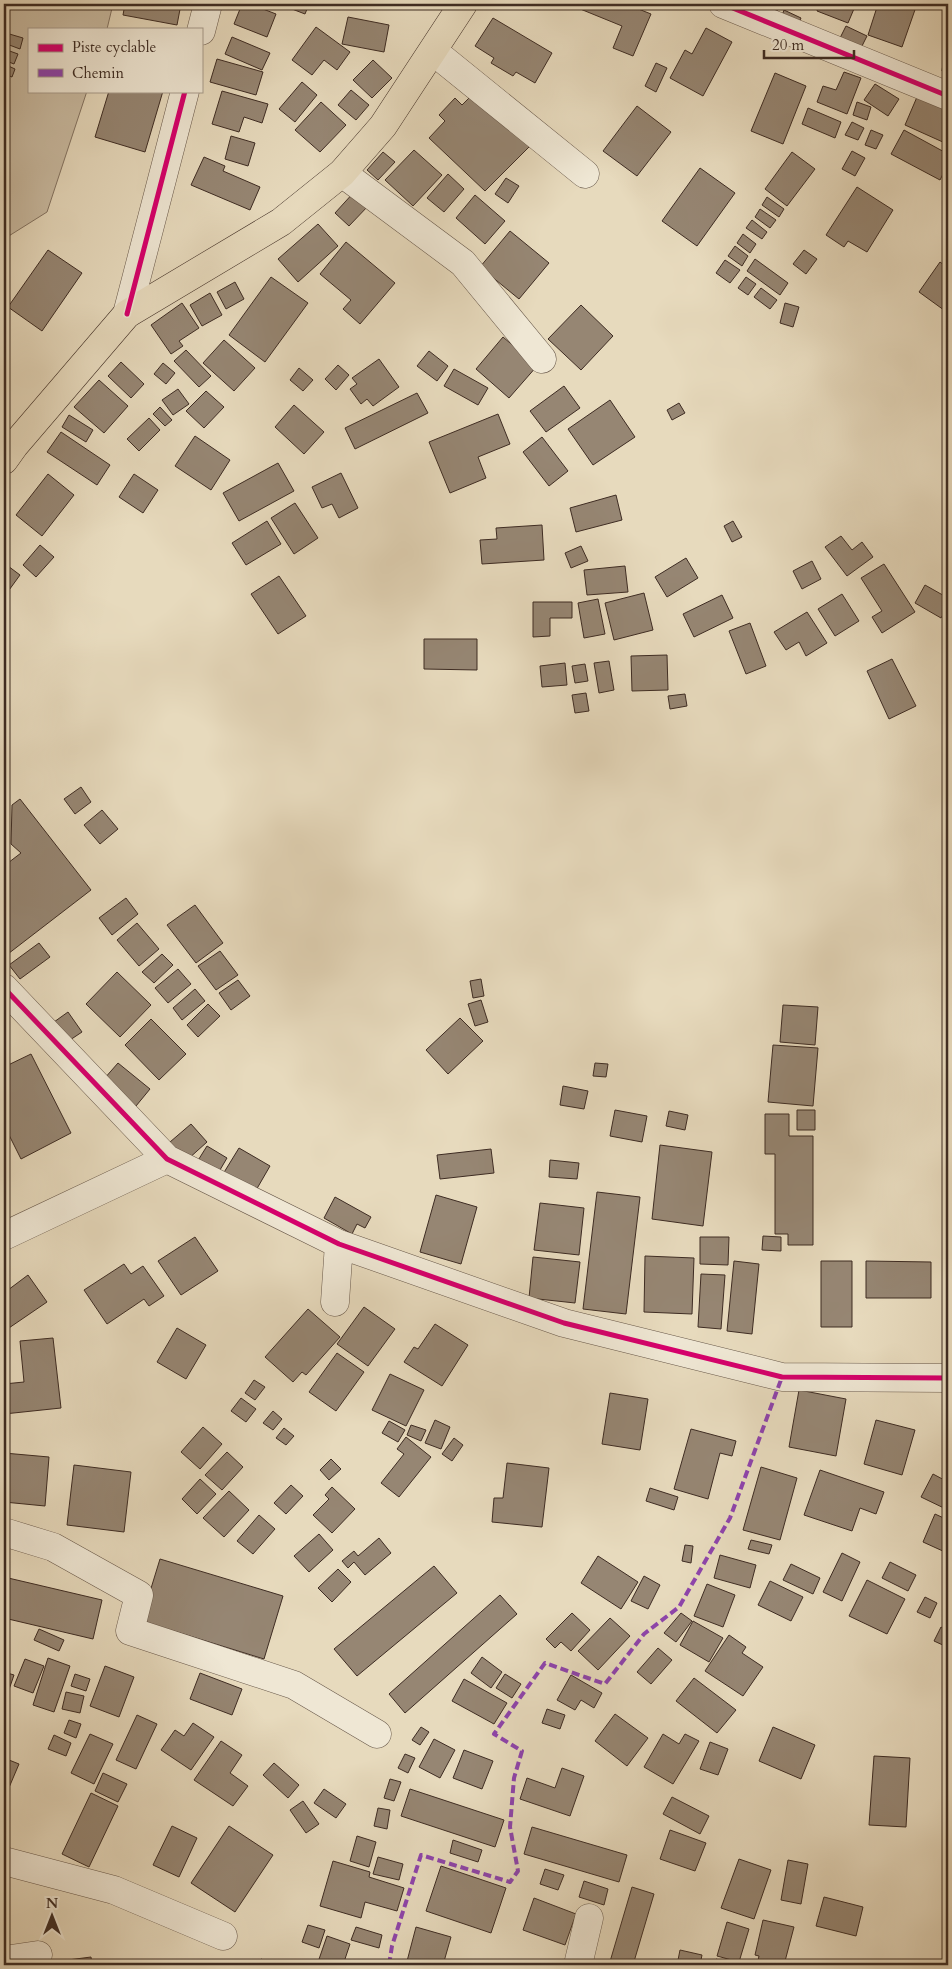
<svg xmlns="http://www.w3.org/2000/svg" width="952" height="1969" font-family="Cardo,serif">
  <rect width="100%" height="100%" fill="#e7dabd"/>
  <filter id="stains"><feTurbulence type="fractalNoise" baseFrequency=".004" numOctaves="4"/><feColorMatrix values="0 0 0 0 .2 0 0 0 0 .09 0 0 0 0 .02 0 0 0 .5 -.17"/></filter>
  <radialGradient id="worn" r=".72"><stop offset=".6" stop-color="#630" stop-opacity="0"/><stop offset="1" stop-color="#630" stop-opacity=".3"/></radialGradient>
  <path fill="#cabca3" stroke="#847463" d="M4 4H113L107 29H29V91H87L47 212 4 239Z"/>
  <path fill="#968673" stroke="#3e2c23" d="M125 4H181L177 25 123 15Z
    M242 4H250L276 14 267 37 234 24Z
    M279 4H309L305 14Z
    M568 4H626L651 14 633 56 613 48 622 26Z
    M741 4H780L774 17Z
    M819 4H856L848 23 817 11Z
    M878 4H917L902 47 868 35Z
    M784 10 801 18 796 29 780 21Z
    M348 17 389 25 384 52 342 44Z
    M493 18 552 53 535 83 516 72 513 76 491 63 494 58 475 46Z
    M846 26 867 36 860 50 839 40Z
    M316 27 350 52 337 70 324 60 312 75 292 60Z
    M706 28 732 42 703 96 670 78 685 50 692 54Z
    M6 33 23 38 20 49 4 43Z
    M232 37 270 53 262 70 225 54Z
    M945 47H948V71H942Z
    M4 49 18 54 14 64 4 60Z
    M217 59 263 72 256 95 210 82Z
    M373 60 392 78 372 98 353 80Z
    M656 63 667 68 656 92 645 86Z
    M4 64 15 69 12 77 4 74Z
    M844 72 861 78 847 114 817 102 823 86 836 90Z
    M775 73 806 86 783 144 751 131Z
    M302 82 317 95 295 122 279 109Z
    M875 84 899 99 888 116 864 100Z
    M351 90 369 105 356 120 338 105Z
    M109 91H163L145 152 95 137Z
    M222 91 268 104 262 123 244 117 239 132 212 124Z
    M476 91 531 145 485 191 429 138 445 121 439 115 455 98 462 105Z
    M917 97 948 111V135L945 143 905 125Z
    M321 102 346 125 320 152 295 130Z
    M857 102 871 107 867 120 853 115Z
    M637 106 671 132 637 176 603 151Z
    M808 108 841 122 835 138 802 124Z
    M852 122 864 128 858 140 845 135Z
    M871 130 883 135 876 149 865 145Z
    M904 130 948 154V164L940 180 891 154Z
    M231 136 255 143 248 166 225 159Z
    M414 150 442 175 413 206 385 180Z
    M852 151 865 158 855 176 842 169Z
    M383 152 395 162 378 180 367 170Z
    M792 152 815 169 787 206 765 189Z
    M204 157 225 166 223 171 260 187 250 210 191 185Z
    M700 168 735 193 697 246 662 221Z
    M448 174 464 189 444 212 427 198Z
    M506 178 519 186 508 203 495 194Z
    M857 187 893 210 867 252 848 241 844 247 826 235Z
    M355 191 369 205 349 226 335 213Z
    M475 195 505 221 485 244 456 218Z
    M767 197 784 209 779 217 762 205Z
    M760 209 776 220 770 228 755 217Z
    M752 220 767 232 762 239 746 228Z
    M318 224 338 246 298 282 278 259Z
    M510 231 549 263 519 299 480 267Z
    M743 234 756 244 750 253 737 243Z
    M346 242 395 283 360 324 343 309 351 300 320 274Z
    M735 246 748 256 742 266 728 256Z
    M48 250 82 273 42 331 8 307Z
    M804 250 817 259 806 274 793 264Z
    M755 259 788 283 780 295 747 271Z
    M725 260 740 270 730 283 716 273Z
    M940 262 948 268V313L919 292Z
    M271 277 308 303 265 362 229 335Z
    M746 277 756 284 748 295 738 288Z
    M235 282 244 299 226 309 217 292Z
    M761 288 777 300 770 309 754 297Z
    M210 293 222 315 202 326 190 305Z
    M182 303 199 328 179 341 183 346 171 354 151 325Z
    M785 303 799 307 793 327 780 323Z
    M581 305 613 336 581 370 548 339Z
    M503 337 537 366 509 398 476 369Z
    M224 340 255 368 234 391 203 363Z
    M186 350 211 376 199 387 174 361Z
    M429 351 448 366 437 381 417 366Z
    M379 359 399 387 373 406 367 399 361 404 350 389 357 384 352 378Z
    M121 362 144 384 131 398 108 376Z
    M163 363 175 373 166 384 154 374Z
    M338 365 349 375 336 390 325 379Z
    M299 368 313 380 303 391 290 380Z
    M454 369 488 388 478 405 444 386Z
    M99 380 128 406 104 433 74 407Z
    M564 386 580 408 546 432 530 411Z
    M178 389 189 404 173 415 162 400Z
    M206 391 224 407 204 428 186 411Z
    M417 393 428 413 355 449 345 428Z
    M610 400 635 437 593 465 568 429Z
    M679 403 685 413 672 420 667 410Z
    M294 405 324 432 304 454 275 427Z
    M160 407 172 420 165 426 153 414Z
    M498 414 510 444 478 457 486 478 450 493 429 442Z
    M69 415 93 430 86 442 62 427Z
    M149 418 160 430 139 451 127 439Z
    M61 432 110 465 97 485 47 452Z
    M195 436 230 460 211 490 175 466Z
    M542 437 568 471 549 486 523 452Z
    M278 463 294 491 239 521 223 493Z
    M341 473 358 508 339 518 332 504 322 508 312 487Z
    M48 474 74 495 42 536 16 515Z
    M134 474 158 490 143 513 119 497Z
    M616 495 622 520 576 532 570 508Z
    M295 503 318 538 294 554 271 518Z
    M267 521 281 544 246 565 232 543Z
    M733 521 742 537 732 542 724 526Z
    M542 525 544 560 482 564 480 540 497 539 496 528Z
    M841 536 852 550 862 542 873 557 847 576 825 547Z
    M40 545 54 557 36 577 23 565Z
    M581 546 588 561 571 568 565 553Z
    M686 558 698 578 667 597 655 577Z
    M812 561 821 579 802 589 793 571Z
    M4 563 20 575 4 597Z
    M884 564 915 612 882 633 872 617 882 611 861 578Z
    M625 566 628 592 587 595 584 570Z
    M279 576 306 616 278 634 251 594Z
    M925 585 948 598V606L941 618 915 603Z
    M644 593 653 630 614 640 605 603Z
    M842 594 859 621 835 636 818 609Z
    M722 595 733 618 694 637 683 614Z
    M598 599 605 634 584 638 578 603Z
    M533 602H572V618H550V636L533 637Z
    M807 612 827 643 806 656 799 642 786 650 774 632Z
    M750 623 766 666 746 674 729 631Z
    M424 639H477V670L424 669Z
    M667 655 668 690 632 691 631 656Z
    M892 659 916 706 889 719 867 671Z
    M609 661 614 690 599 693 594 663Z
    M565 663 567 685 542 687 540 666Z
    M585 664 588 681 575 683 572 666Z
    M586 693 589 711 575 713 572 695Z
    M685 694 687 706 670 709 668 696Z
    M81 787 91 802 75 814 64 799Z
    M20 799 91 890 4 957V866L21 853 11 844 12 805Z
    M102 810 118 829 100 844 84 825Z
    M126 898 138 914 112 935 99 918Z
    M195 905 223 943 196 963 167 925Z
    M137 923 159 949 139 966 117 940Z
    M39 943 50 957 20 979 9 965Z
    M220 951 238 975 216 990 198 966Z
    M162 954 173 965 154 983 142 972Z
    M178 969 191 984 168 1003 155 988Z
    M117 972 151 1005 120 1037 86 1004Z
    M481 979 484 996 473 998 470 981Z
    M238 980 250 996 231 1010 219 993Z
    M195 989 205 1001 182 1020 173 1008Z
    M481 1000 488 1022 475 1026 468 1004Z
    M208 1004 220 1016 198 1037 187 1025Z
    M783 1005 818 1007 815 1045 780 1042Z
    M68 1012 82 1032 67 1042 54 1022Z
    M460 1018 483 1041 448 1074 426 1050Z
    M151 1019 186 1054 159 1080 125 1045Z
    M773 1045 818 1048 813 1106 768 1102Z
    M31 1054 71 1133 21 1159 4 1125V1067Z
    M118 1063 150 1089 136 1106 104 1079Z
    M595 1063 608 1064 606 1077 593 1076Z
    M563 1086 588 1091 584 1109 560 1105Z
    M615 1110 647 1116 642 1142 610 1136Z
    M797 1110H815V1130H797Z
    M669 1111 688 1115 685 1130 666 1126Z
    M765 1114H789V1136H813V1245H788V1234H775V1154H765Z
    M191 1124 207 1142 187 1160 170 1142Z
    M660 1145 712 1152 703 1226 652 1219Z
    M207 1146 227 1158 217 1175 197 1162Z
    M239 1148 270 1166 255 1192 223 1174Z
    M491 1149 494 1173 440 1179 437 1155Z
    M550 1160 579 1163 577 1179 549 1177Z
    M597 1192 640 1197 626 1314 583 1309Z
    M436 1195 477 1207 461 1264 420 1252Z
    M335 1197 371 1217 365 1228 357 1224 352 1234 324 1218Z
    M540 1203 584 1208 579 1255 534 1250Z
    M763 1236 781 1237V1251L762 1250Z
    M195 1237 218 1271 181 1295 158 1261Z
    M700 1237H729L728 1265 700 1264Z
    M645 1256 694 1258 692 1314 644 1312Z
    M533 1257 580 1262 575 1303 529 1298Z
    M734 1261 759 1264 752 1334 727 1331Z
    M821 1261H852V1327H821Z
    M866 1261 931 1262V1298H866Z
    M124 1264 131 1274 143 1266 164 1296 149 1306 144 1299 107 1324 84 1290Z
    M701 1274 725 1275 721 1329 698 1327Z
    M28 1275 47 1302 6 1330 4 1327V1293Z
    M364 1307 395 1329 368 1366 337 1344Z
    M308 1309 340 1337 306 1375 302 1372 293 1382 265 1357Z
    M435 1324 468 1345 442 1386 404 1362 414 1347 418 1349Z
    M177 1328 206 1345 186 1379 157 1362Z
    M53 1338 61 1408 4 1414V1384L24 1382 20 1341Z
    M337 1353 364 1372 336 1411 309 1392Z
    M390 1374 424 1390 406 1426 372 1410Z
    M254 1380 265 1387 255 1400 245 1393Z
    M799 1390 846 1399 836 1456 789 1447Z
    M610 1393 648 1399 640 1450 602 1444Z
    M241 1398 256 1409 246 1422 231 1411Z
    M273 1411 282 1419 273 1430 263 1423Z
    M435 1420 450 1427 441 1449 425 1443Z
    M876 1420 915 1430 902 1475 864 1464Z
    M389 1421 405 1430 398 1442 382 1433Z
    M411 1425 426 1430 421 1441 407 1435Z
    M203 1427 222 1444 200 1469 181 1452Z
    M284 1428 294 1436 286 1445 276 1438Z
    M691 1429 736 1441 732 1456 720 1453 708 1499 674 1489Z
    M406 1437 431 1457 399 1497 381 1483 404 1454 397 1449Z
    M454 1438 463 1445 452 1461 442 1454Z
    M227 1452 243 1467 222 1490 205 1475Z
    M4 1453 49 1457 45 1506 4 1502Z
    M331 1459 341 1469 329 1480 320 1470Z
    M507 1463 549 1468 542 1527 492 1522 494 1498H503Z
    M74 1465 131 1472 124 1532 67 1525Z
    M761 1467 797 1478 780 1540 743 1530Z
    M820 1470 884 1492 876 1514 860 1508 852 1531 804 1515Z
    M933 1474 948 1482V1510L921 1497Z
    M200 1479 216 1494 197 1514 182 1499Z
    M291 1485 303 1496 286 1514 274 1503Z
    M332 1487 355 1509 332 1533 313 1515 329 1499 325 1495Z
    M650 1488 678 1497 674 1510 646 1501Z
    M229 1491 249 1510 224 1537 203 1518Z
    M935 1514 948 1520V1545L945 1552 923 1542Z
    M259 1515 275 1529 253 1554 237 1541Z
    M319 1534 333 1550 309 1572 294 1556Z
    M379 1538 391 1553 365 1575 354 1562 348 1568 342 1561 354 1551 358 1556Z
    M751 1540 772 1545 769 1554 748 1549Z
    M685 1545 693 1546 691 1563 682 1561Z
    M842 1553 860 1562 842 1601 823 1592Z
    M720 1555 756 1565 750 1588 714 1578Z
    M598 1556 638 1582 621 1609 581 1583Z
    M160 1559 283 1596 264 1659 141 1621Z
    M890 1562 916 1575 908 1591 882 1578Z
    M791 1564 820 1578 813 1594 783 1580Z
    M434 1566 457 1593 357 1676 334 1649Z
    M338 1569 351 1582 332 1602 318 1588Z
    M644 1576 660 1585 648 1609 631 1601Z
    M4 1577 102 1600 93 1639 4 1618Z
    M867 1580 905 1599 887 1634 849 1616Z
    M770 1581 803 1597 791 1621 758 1605Z
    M707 1584 735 1595 723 1627 694 1616Z
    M500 1595 517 1614 405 1713 389 1694Z
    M925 1597 937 1603 930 1618 917 1612Z
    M572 1613 590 1630 571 1651 561 1642 555 1648 546 1639Z
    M681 1613 692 1621 676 1642 664 1633Z
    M610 1618 630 1636 598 1670 578 1651Z
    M693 1621 723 1638 709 1662 680 1645Z
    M941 1627 948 1631V1639L945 1646 934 1641Z
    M39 1629 64 1640 59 1651 34 1640Z
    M729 1635 746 1647 742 1653 763 1667 743 1696 705 1671Z
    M658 1648 672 1660 651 1684 637 1672Z
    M482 1657 502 1672 491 1688 471 1673Z
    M48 1658 70 1666 54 1712 33 1705Z
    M25 1659 44 1666 33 1693 14 1686Z
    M105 1666 134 1677 119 1717 90 1706Z
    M4 1672 14 1675 4 1704Z
    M200 1673 242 1689 232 1715 190 1699Z
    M75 1674 90 1679 86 1691 71 1686Z
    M505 1674 521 1684 512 1698 496 1688Z
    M571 1675 602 1693 594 1708 581 1700 575 1710 557 1700Z
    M694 1678 736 1710 717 1733 676 1701Z
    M464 1679 507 1703 494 1724 452 1701Z
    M66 1692 84 1696 80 1713 62 1709Z
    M547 1709 565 1715 560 1729 542 1723Z
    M615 1714 648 1738 627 1766 595 1741Z
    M137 1715 157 1724 136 1769 116 1760Z
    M69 1720 81 1724 76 1738 64 1733Z
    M193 1723 214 1737 191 1770 161 1750 175 1730 184 1736Z
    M421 1727 429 1732 420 1745 412 1740Z
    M773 1727 815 1745 801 1779 759 1761Z
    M90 1734 113 1744 94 1784 71 1773Z
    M663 1734 679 1744 685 1734 699 1741 673 1784 644 1767Z
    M54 1735 71 1743 66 1756 48 1749Z
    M434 1739 455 1750 440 1778 419 1767Z
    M948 1739V1787H944Z
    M221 1741 242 1755 230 1773 248 1786 233 1806 194 1780Z
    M710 1742 728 1749 718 1775 700 1769Z
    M464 1750 493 1761 482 1789 453 1778Z
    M405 1754 415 1758 408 1773 398 1768Z
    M874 1756 910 1758 906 1827 869 1825Z
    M4 1758 19 1764 5 1797 4 1796Z
    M274 1763 299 1785 288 1798 263 1775Z
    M562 1768 584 1776 570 1816 520 1799 527 1778 555 1788Z
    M103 1773 127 1784 118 1802 95 1791Z
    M390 1779 401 1782 394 1801 384 1798Z
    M324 1789 346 1804 336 1818 314 1803Z
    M410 1789 504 1820 495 1847 401 1816Z
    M91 1793 118 1806 89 1867 62 1854Z
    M672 1797 709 1816 700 1834 663 1814Z
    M303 1801 319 1824 306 1833 290 1810Z
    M378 1808 390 1810 387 1829 374 1826Z
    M172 1826 197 1838 179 1877 153 1865Z
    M229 1826 273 1855 235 1912 191 1883Z
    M532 1827 627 1855 619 1882 524 1854Z
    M670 1830 706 1843 695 1871 660 1859Z
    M357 1836 376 1842 369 1867 350 1861Z
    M453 1840 482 1850 478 1862 450 1853Z
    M378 1857 403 1864 399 1880 373 1874Z
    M739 1859 771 1870 754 1919 721 1908Z
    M788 1860 808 1864 801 1904 781 1900Z
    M333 1861 370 1872 369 1877 404 1888 397 1911 365 1902 361 1918 320 1906Z
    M441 1866 506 1888 491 1933 426 1911Z
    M545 1869 564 1875 558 1890 540 1884Z
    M584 1881 608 1889 604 1905 579 1897Z
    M632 1887 654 1894 633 1965H609Z
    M824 1897 863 1907 856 1936 816 1926Z
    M534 1898 576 1914 565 1945 523 1930Z
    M763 1920 794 1927 784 1965H757L759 1956 755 1955Z
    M727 1922 749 1929 739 1962 717 1956Z
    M308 1925 325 1930 319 1948 302 1942Z
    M356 1927 382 1935 379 1948 351 1940Z
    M416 1927 451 1937 443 1965H406Z
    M327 1936 350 1944 343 1965H317Z
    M680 1950 702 1955 700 1965H677Z
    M91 1957 92 1965H68V1960Z
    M261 1959 275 1965H258Z
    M716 1959 735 1965H714Z"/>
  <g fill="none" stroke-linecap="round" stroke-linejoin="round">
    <defs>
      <path id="minor" d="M723 4 948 96
        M201 31 208 4
        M433 51 585 174
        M342 173 463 263 542 359
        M127 314 185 91
        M4 988 167 1159 339 1244 564 1323 782 1377 948 1378
        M4 1236 167 1159
        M335 1302 339 1244
        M4 1532 53 1547 139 1595 130 1631 294 1685 377 1734
        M4 1861 114 1890 223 1936
        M4 1960 38 1955
        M578 1965 589 1918"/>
      <path id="major" d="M4 460 14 446 127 314 281 222 342 173 383 126 463 4"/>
    </defs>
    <use href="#minor" stroke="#68584a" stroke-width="29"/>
    <use href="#major" stroke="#3e2c23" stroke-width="29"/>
    <use href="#minor" stroke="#efe7d4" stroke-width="28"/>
    <use href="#major" stroke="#e7dabd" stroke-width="28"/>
    <path stroke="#8e44ad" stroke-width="4" stroke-dasharray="8 4" stroke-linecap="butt" d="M389 1965 392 1946 421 1855 510 1882 518 1871 510 1827 514 1778 522 1751 494 1734 545 1663 605 1684 644 1634 679 1607 730 1518 782 1377"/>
    <defs>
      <path id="cycleway" d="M723 4 948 96
        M127 314 185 91
        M4 988 167 1159 339 1244 564 1323 782 1377 948 1378"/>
    </defs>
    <use href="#cycleway" stroke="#efe7d4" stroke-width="8"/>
    <use href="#cycleway" stroke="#d6006c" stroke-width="5"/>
  </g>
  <rect width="952" height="1969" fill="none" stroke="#e7dabd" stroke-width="20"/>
  <rect x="5" y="5" width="942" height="1959" fill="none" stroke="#3e2c23" stroke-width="2.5"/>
  <rect x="10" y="10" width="932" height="1949" fill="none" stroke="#3e2c23"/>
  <rect x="28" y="28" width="175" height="65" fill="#efe7d4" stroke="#a89c8d"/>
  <rect x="38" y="44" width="25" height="8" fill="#d6006c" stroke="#a89c8d"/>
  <text x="72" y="52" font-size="15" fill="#3e2c23">Piste cyclable</text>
  <rect x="38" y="69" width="25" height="8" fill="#8e44ad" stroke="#a89c8d"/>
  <text x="72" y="78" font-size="15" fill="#3e2c23">Chemin</text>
  <g transform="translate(52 1916)" stroke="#efe7d4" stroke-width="4" paint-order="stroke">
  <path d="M0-4L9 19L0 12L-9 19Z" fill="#3e2c23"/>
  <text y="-8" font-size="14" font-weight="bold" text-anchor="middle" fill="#3e2c23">N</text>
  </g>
  <path d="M764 50v8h90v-8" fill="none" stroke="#3e2c23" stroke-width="2.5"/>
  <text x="772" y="50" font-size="15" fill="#3e2c23" stroke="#efe7d4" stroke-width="4" paint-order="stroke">20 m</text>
  <rect width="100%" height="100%" filter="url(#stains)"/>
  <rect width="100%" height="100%" fill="url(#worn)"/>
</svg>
